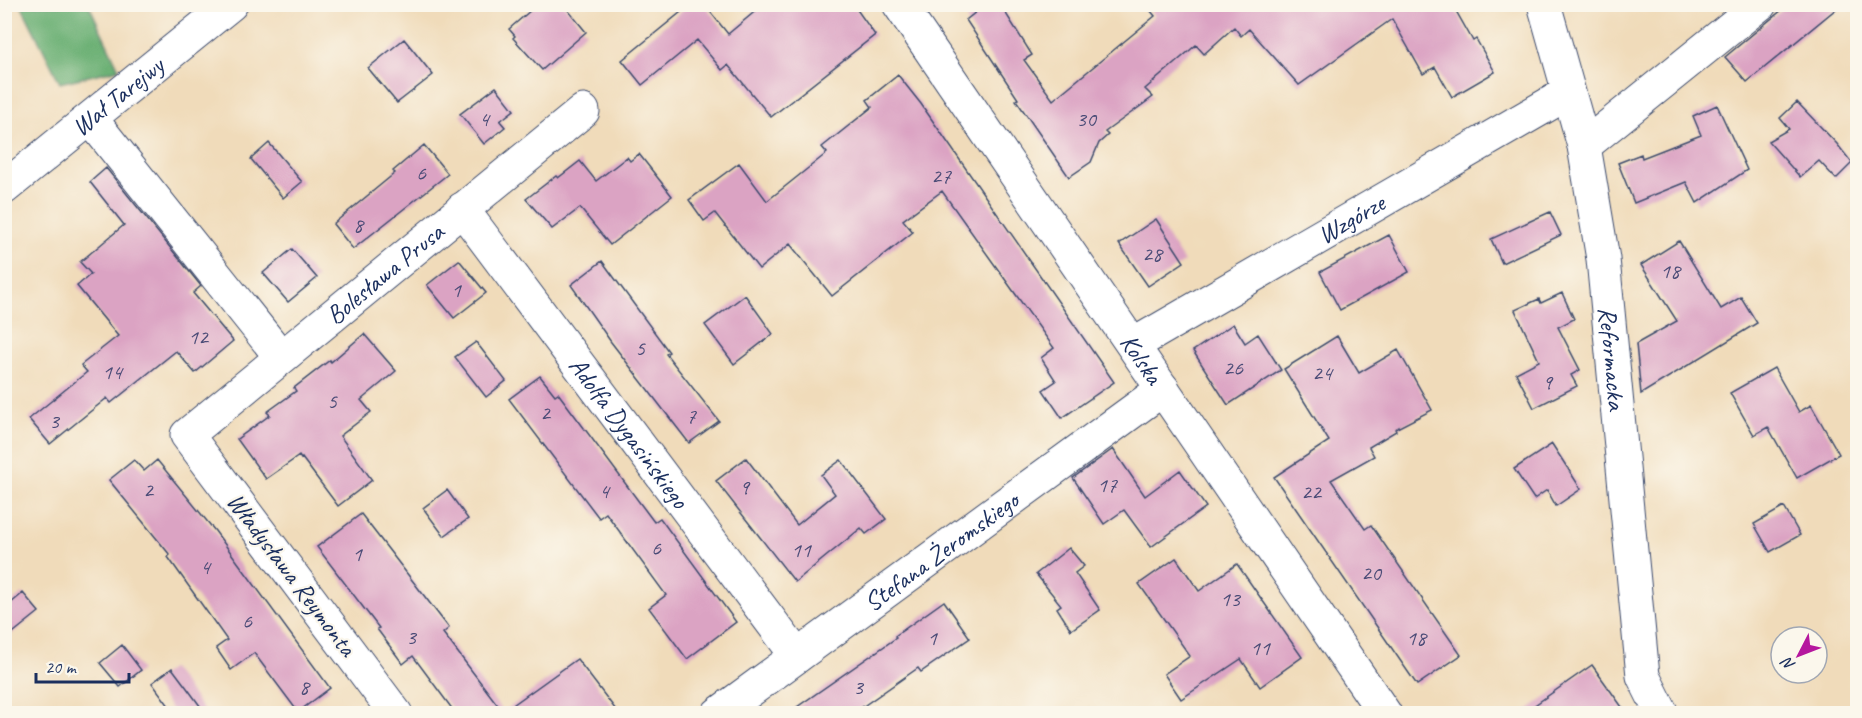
<svg xmlns="http://www.w3.org/2000/svg" width="1862" height="718" font-family="Caveat,sans-serif">
  <rect width="100%" height="100%" fill="#fbf7ec"/>
  <filter id="ink" filterUnits="userSpaceOnUse"><feTurbulence type="fractalNoise" baseFrequency=".0167" numOctaves="2"/><feDisplacementMap in="SourceGraphic" scale="12" xChannelSelector="R" yChannelSelector="G"/><feConvolveMatrix kernelMatrix="1 2 1 2 8 2 1 2 1" color-interpolation-filters="sRGB"/></filter>
  <filter id="wash" filterUnits="userSpaceOnUse"><feTurbulence type="fractalNoise" baseFrequency=".008" numOctaves="4" result="noise"/><feDisplacementMap in="SourceGraphic" scale="24" xChannelSelector="R" yChannelSelector="G"/><feGaussianBlur stdDeviation="1.35" result="paint"/><feColorMatrix in="noise" values="0 0 0 0 0 0 0 0 0 0 0 0 0 0 0 0 0 1.4 0 .05"/><feComposite in="paint" operator="in"/></filter>
  <g filter="url(#wash)">
    <rect width="100%" height="100%" fill="#f0dbba"/>
    <path fill="#6cb074" stroke="#447069" stroke-width="1.5" d="M21 5H89L119 69 60 83Z"/>
    <g id="blocks">
      <path fill="#dba3c3" d="M538 4H563L586 32 542 70 513 38 515 36 509 29Z
        M691 4H704L728 34 764 4H853L875 35 771 117 728 65 722 70 697 40 642 85 622 60Z
        M986 4H1000L1032 55 1024 60 1053 100 1155 16 1145 4H1452L1473 41 1476 39 1495 72 1452 97 1435 67 1423 74 1392 19 1299 85 1249 29 1241 36 1234 27 1204 54 1196 45 1145 89 1153 97 1105 132 1108 135 1099 143 1091 162 1069 177 1016 100 1018 99 966 20Z
        M1789 4H1842L1747 82 1725 57Z
        M404 39 433 75 397 103 368 68Z
        M898 75 921 104 1114 382 1062 418 1043 390 1056 381 1041 358 1054 348 942 191 903 220 913 232 832 296 790 244 759 269 715 213 704 221 689 200 739 163 767 201 827 153 822 147 872 107 867 100Z
        M496 87 514 110 500 121 505 127 484 144 460 114Z
        M1797 102 1837 144 1852 163 1836 179 1819 161 1800 177 1768 141 1789 129 1780 118Z
        M1717 105 1747 170 1697 203 1686 182 1634 203 1618 163 1641 154 1642 158 1701 135 1693 116Z
        M269 143 302 182 283 198 251 159Z
        M424 145 448 174 353 249 333 224 395 173 393 171Z
        M639 154 672 196 610 245 580 208 552 229 526 199 556 176 558 178 580 161 596 181 627 157 630 161Z
        M106 168 201 286 193 293 233 341 195 373 176 351 111 403 107 398 50 444 29 419 87 372 81 365 118 336 77 286 91 274 80 262 124 225 90 182Z
        M1550 212 1561 235 1502 263 1491 239Z
        M1156 219 1184 262 1148 286 1119 244Z
        M1389 235 1409 272 1340 310 1320 272Z
        M1679 241 1721 309 1741 297 1757 323 1641 394 1636 344 1677 321 1641 265Z
        M292 249 317 278 288 302 263 273Z
        M459 260 486 293 454 318 427 285Z
        M602 261 669 352 666 354 719 421 689 443 611 342 571 285Z
        M1562 293 1574 319 1558 327 1580 370 1571 375 1577 386 1534 408 1516 373 1539 361 1515 310 1539 299 1541 303Z
        M745 295 773 334 734 364 705 325Z
        M1233 324 1245 343 1258 334 1281 370 1228 405 1193 351Z
        M364 334 396 371 361 400 371 412 340 436 372 480 338 506 302 458 301 459 299 456 266 479 237 439 270 415 267 412 296 391 294 388 330 360 331 362Z
        M1337 336 1359 373 1398 350 1432 410 1395 429 1396 431 1369 447 1374 456 1331 480 1365 529 1371 525 1461 655 1417 685 1274 477 1329 441 1284 369Z
        M476 342 506 381 486 397 455 357Z
        M1774 368 1799 412 1811 405 1839 454 1797 478 1768 427 1754 435 1730 393Z
        M540 376 555 395 558 393 654 522 660 518 736 622 687 659 649 608 666 595 606 513 599 518 509 399Z
        M1552 444 1581 489 1556 506 1547 490 1534 499 1514 469Z
        M1113 449 1145 496 1180 470 1206 507 1151 547 1124 510 1104 524 1073 478Z
        M746 458 797 525 835 494 821 475 841 460 886 519 866 534 861 528 795 582 716 481Z
        M134 460 144 471 157 460 215 531 330 688 298 712 254 653 231 670 216 648 227 640 168 557 170 555 109 480Z
        M447 490 468 519 444 536 423 508Z
        M1784 507 1800 535 1770 552 1754 524Z
        M361 514 449 628 443 633 503 712 577 659 619 714H456L413 656 403 664 377 629 379 628 317 547Z
        M1069 548 1084 566 1075 573 1100 610 1071 630 1057 608 1061 605 1036 574Z
        M1176 558 1199 591 1237 564 1302 657 1260 687 1241 659 1181 699 1164 674 1190 656 1139 584Z
        M23 593 39 612 4 640V609Z
        M944 601 970 638 921 672 918 668 852 714H787L896 638 895 636Z
        M122 645 141 670 120 687 100 663Z
        M1592 665 1627 714H1522Z
        M172 668 187 688 206 714H175L152 683Z"/>
    </g>
  </g>
  <g filter="url(#ink)">
    <use href="#blocks" fill-opacity="0" stroke="#3b496c" stroke-width="1.5"/>
    <g fill="none" stroke-linecap="round" stroke-linejoin="round">
      <defs>
        <g id="minor">
          <path id="s1" d="M1544 4 1584 146 1603 259 1643 676 1662 714"/>
          <path d="M91 119 281 357"/>
          <path d="M1584 146 1760 4"/>
          <path id="s2" d="M462 209 797 656"/>
          <path id="s3" d="M1133 345 1568 93"/>
          <path id="s4" d="M396 714 187 435 583 111"/>
          <path id="s5" d="M718 714 1163 389"/>
        </g>
        <g id="tertiary">
          <path id="s6" d="M899 4 1385 714"/>
          <path id="s7" d="M4 188 231 4"/>
        </g>
      </defs>
      <use href="#minor" stroke="#3b496c" stroke-width="35"/>
      <use href="#tertiary" stroke="#3b496c" stroke-width="35"/>
      <use href="#minor" stroke="#fff" stroke-width="33"/>
      <use href="#tertiary" stroke="#fff" stroke-width="33"/>
    </g>
  </g>
  <g text-anchor="middle" stroke-width="4.5" stroke-linejoin="round" paint-order="stroke">
    <g font-size="22" fill="#4b4c77">
      <text x="484" y="126">4</text>
      <text x="1086" y="126">30</text>
      <text x="421" y="180">6</text>
      <text x="941" y="183">27</text>
      <text x="358" y="232">8</text>
      <text x="1152" y="261">28</text>
      <text x="1670" y="278">18</text>
      <text x="456" y="297">1</text>
      <text x="198" y="344">12</text>
      <text x="640" y="355">5</text>
      <text x="1233" y="375">26</text>
      <text x="112" y="379">14</text>
      <text x="1322" y="380">24</text>
      <text x="1547" y="389">9</text>
      <text x="332" y="408">5</text>
      <text x="545" y="420">2</text>
      <text x="691" y="423">7</text>
      <text x="54" y="428">3</text>
      <text x="1107" y="492">17</text>
      <text x="744" y="494">9</text>
      <text x="148" y="497">2</text>
      <text x="604" y="498">4</text>
      <text x="1311" y="499">22</text>
      <text x="656" y="555">6</text>
      <text x="801" y="557">11</text>
      <text x="357" y="561">1</text>
      <text x="205" y="574">4</text>
      <text x="1371" y="580">20</text>
      <text x="1230" y="606">13</text>
      <text x="247" y="628">6</text>
      <text x="411" y="644">3</text>
      <text x="932" y="645">1</text>
      <text x="1416" y="645">18</text>
      <text x="1260" y="655">11</text>
      <text x="304" y="694">8</text>
      <text x="858" y="694">3</text>
    </g>
    <g font-size="26" fill="#1b2f5e" stroke="#fbf7ec">
      <text dy="9" stroke="none"><textPath href="#s7" startOffset="146">Wał Tarejwy</textPath></text>
      <text dy="9" stroke="none"><textPath href="#s3" startOffset="252">Wzgórze</textPath></text>
      <text dy="9" stroke="none"><textPath href="#s4" startOffset="604">Bolesława Prusa</textPath></text>
      <text dy="9" stroke="none"><textPath href="#s1" startOffset="362">Reformacka</textPath></text>
      <text dy="9" stroke="none"><textPath href="#s6" startOffset="430">Kolska</textPath></text>
      <text dy="9" stroke="none"><textPath href="#s2" startOffset="279">Adolfa Dygasińskiego</textPath></text>
      <text dy="9" stroke="none"><textPath href="#s5" startOffset="276">Stefana Żeromskiego</textPath></text>
      <text transform="translate(292 574) rotate(53)" y="9">Władysława Reymonta</text>
    </g>
  </g>
  <rect width="1862" height="718" fill="none" stroke="#fbf7ec" stroke-width="24"/>
  <g transform="translate(1799 655) rotate(228)"><circle r="28" fill="#fbf7ec" stroke="#a1a7b3" stroke-width="1.5"/>
  <path d="M0-4.5L10 22L0 15L-10 22Z" fill="#b5179e"/>
  <text y="-9" font-size="16" font-weight="bold" text-anchor="middle" fill="#1b2f5e">N</text>
  </g>
  <path d="M36 673v9h93v-9" fill="none" stroke="#1b2f5e" stroke-width="3"/>
  <text x="45" y="673" font-size="18" fill="#1b2f5e" stroke="#fbf7ec" stroke-width="4.5" paint-order="stroke">20 m</text>
</svg>
